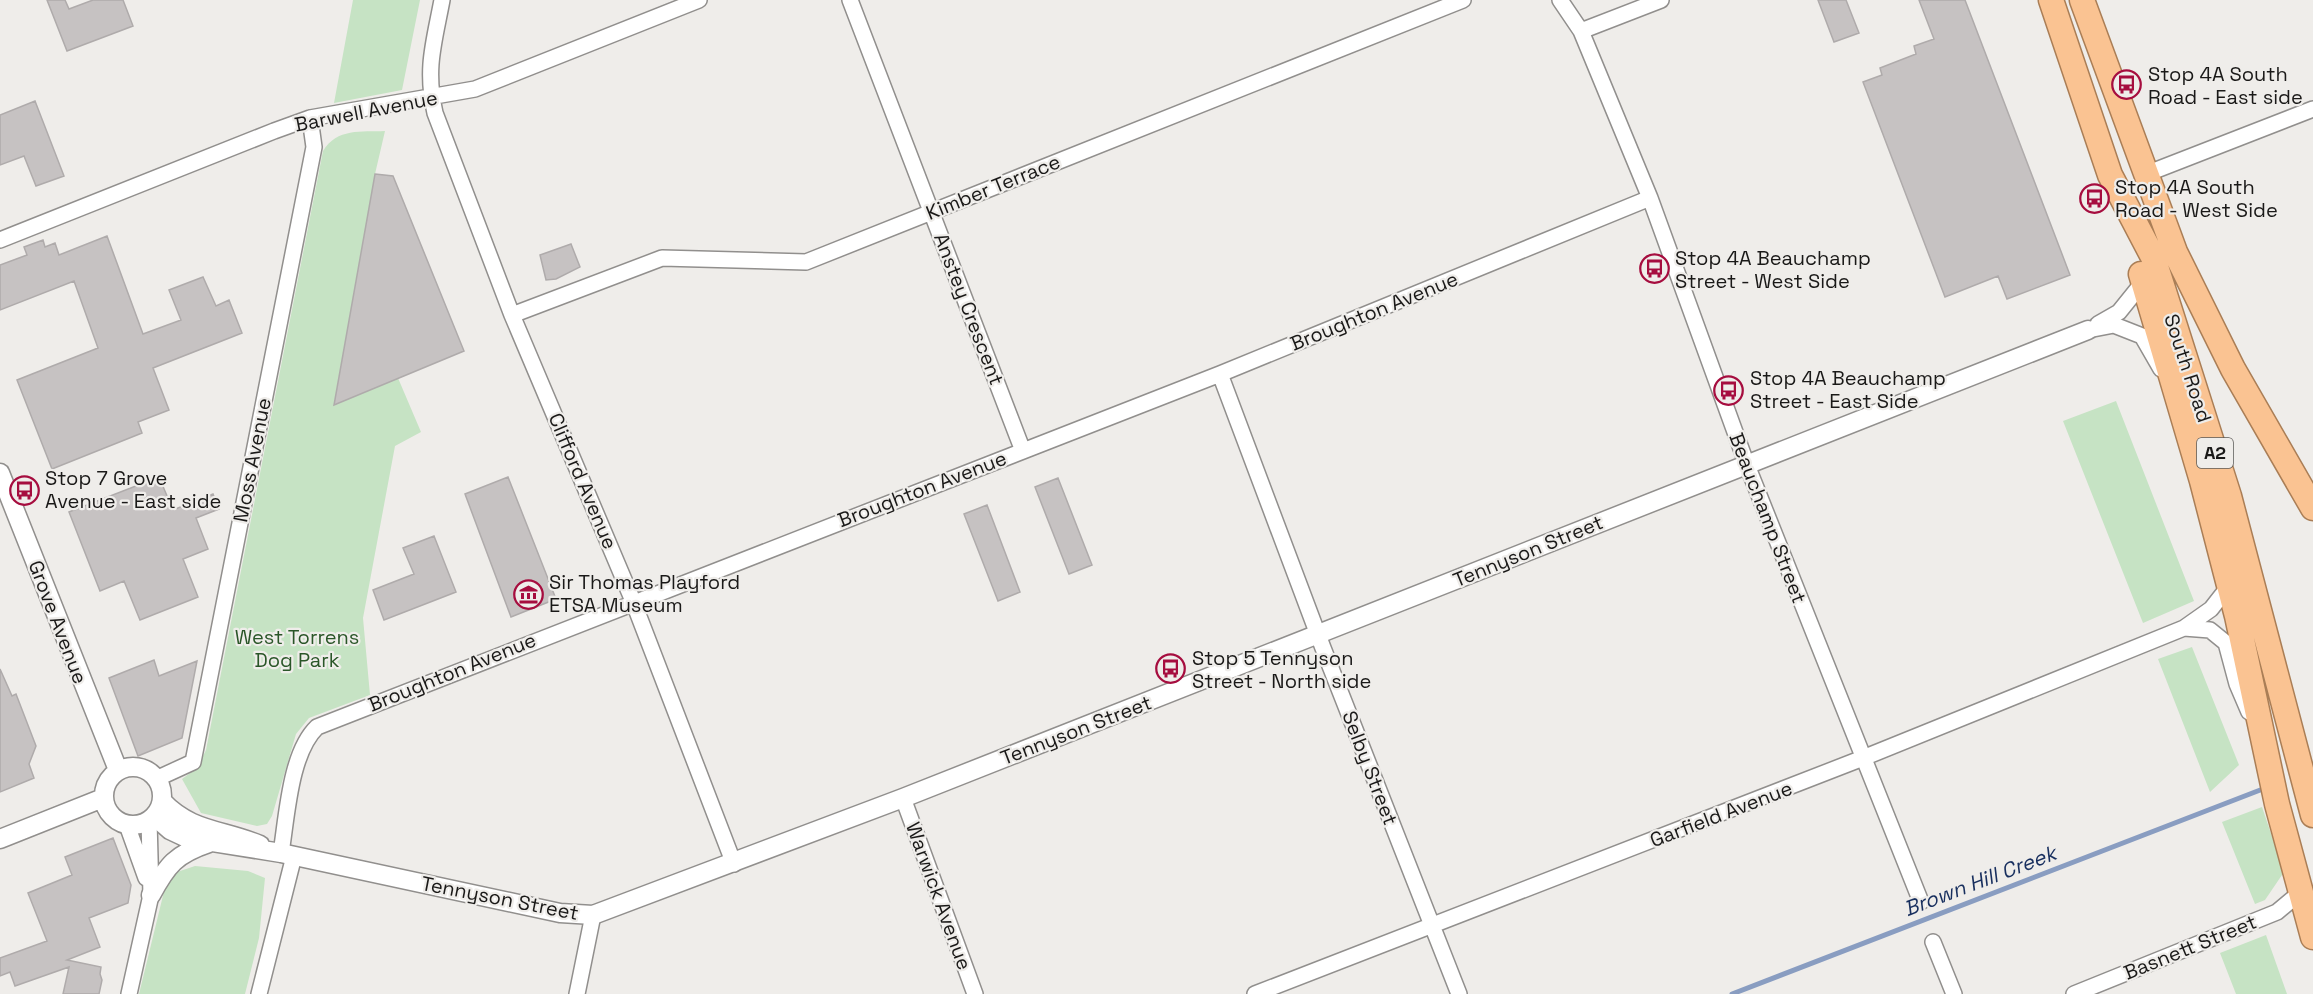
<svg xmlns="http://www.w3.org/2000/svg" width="2313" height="994" font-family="'Space Grotesk',sans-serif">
  <rect width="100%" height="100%" fill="#efedea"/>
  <path fill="#c6e3c4" d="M353 0H420L402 90 334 103Z
    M385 131 375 174 334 404 398 378 421 432 395 446 363 618 370 695 309 718 296 734 272 816 267 824 257 826 201 813 182 779 197 768 206 750 323 151C337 128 361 132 385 131Z
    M2116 401 2194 601 2143 623 2063 421Z
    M2192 647 2239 765 2210 792 2158 659Z
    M2262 807 2284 872 2265 900 2255 904 2222 822Z
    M195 866 248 871 265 878 259 938 245 994H139L168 875Z
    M2266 935 2287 994H2236L2220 953Z"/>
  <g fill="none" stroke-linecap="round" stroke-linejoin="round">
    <path stroke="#899dc1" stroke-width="5" d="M1732 994 2268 787"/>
  </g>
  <path fill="#c6c2c2" stroke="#afabab" stroke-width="1.5" d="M47 0H65L69 9 93 0H123L133 26 67 51Z
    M1818 0H1846L1859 33 1834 42Z
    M1919 0H1965L2070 275 2007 299 1998 276 1945 297 1863 82 1882 75 1880 68 1916 54 1914 46 1934 39Z
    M35 101 64 176 36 186 24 156 0 165V115Z
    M375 174 393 176 464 351 334 405Z
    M107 236 143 334 181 320 169 290 203 277 216 306 229 300 242 333 153 368 169 410 138 422 142 433 52 469 17 380 98 348 74 281 0 310V265L27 255 24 247 43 240 45 247 55 243 59 255Z
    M571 244 580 267 556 279 546 280 540 255Z
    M159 477 173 510 213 494 219 509 196 518 208 549 183 559 198 597 140 620 124 581 100 591 69 512Z
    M508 477 556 599 511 617 465 494Z
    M1058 478 1092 565 1069 574 1035 487Z
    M987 505 1020 592 998 601 964 514Z
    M434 536 456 592 384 620 373 590 414 574 403 548Z
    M154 660 159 676 197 661 182 738 138 756 109 678Z
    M0 669 12 696 16 694 36 746 29 764 34 778 0 792Z
    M113 838 131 885 128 903 89 918 100 947 67 960 101 967 100 974 102 980 99 994H63L69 967 15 986 10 972 0 976V958L47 941 28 893 72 875 65 857Z"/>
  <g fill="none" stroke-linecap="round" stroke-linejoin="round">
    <defs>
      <path id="minor" d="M442 0C434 43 425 68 435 113L512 315 633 601 734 864
        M850 0 1023 451
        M1560 0 1581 31 1650 198 1747 465 1921 902
        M1581 31 1661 0
        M2146 174 2313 109
        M0 240 274 131 310 118 475 89 699 0
        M512 315 662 258 806 262 1463 0
        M2098 324 2119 312 2144 281
        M2088 330 2114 325 2142 336 2161 369
        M1220 374 1323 648 1459 994
        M2184 628 2210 630 2226 643 2237 684 2249 712
        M156 779 193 762 314 147 310 118
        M903 798 975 994
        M127 825 146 878
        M281 853C287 816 290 753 317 727L1220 374 1650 198
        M1933 942 1954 994
        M129 994 151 895 149 820
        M259 994 294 856
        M577 994 593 915
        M1255 994 1863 758 2184 628 2211 609 2229 586
        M2074 994 2277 912 2301 892"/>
      <path id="tertiary" d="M0 473 118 770
        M104 796a29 29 0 1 1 58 0a29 29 0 1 1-58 0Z
        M162 801C191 832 222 829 260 845
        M154 816 170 830 187 838 281 853 560 913 593 915 903 798 2088 330
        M0 839 103 798
        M151 895C167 865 176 854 209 843"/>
      <path id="trunk" d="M2051 0 2110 175 2153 257 2229 496 2313 815
        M2082 0 2175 252 2233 369 2313 508
        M2141 274 2202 481 2237 616 2277 804 2313 937"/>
    </defs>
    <use href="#minor" stroke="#918f8d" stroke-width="18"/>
    <use href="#tertiary" stroke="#918f8d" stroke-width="21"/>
    <use href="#trunk" stroke="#aa7e56" stroke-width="27"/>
    <use href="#minor" stroke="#fff" stroke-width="15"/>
    <use href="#tertiary" stroke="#fff" stroke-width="18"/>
    <use href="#trunk" stroke="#fac392" stroke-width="24"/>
  </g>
  <defs>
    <symbol id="bus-ring" viewBox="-11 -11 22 22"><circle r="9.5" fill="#efedea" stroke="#a60d3f" stroke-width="1.5"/><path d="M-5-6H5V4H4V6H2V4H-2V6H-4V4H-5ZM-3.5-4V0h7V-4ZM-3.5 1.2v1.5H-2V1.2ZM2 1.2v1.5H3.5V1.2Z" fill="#a60d3f"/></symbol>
    <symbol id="museum-ring" viewBox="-11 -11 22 22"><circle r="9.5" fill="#efedea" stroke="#a60d3f" stroke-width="1.5"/><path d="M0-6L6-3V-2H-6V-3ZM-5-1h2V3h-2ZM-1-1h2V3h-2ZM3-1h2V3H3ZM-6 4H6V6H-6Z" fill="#a60d3f"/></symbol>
  </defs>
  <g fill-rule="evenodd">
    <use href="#bus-ring" x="2110" y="68" width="33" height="33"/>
    <use href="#bus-ring" x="2078" y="182" width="33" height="33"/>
    <use href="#bus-ring" x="1638" y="252" width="33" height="33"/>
    <use href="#bus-ring" x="1712" y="374" width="33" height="33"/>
    <use href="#bus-ring" x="8" y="474" width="33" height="33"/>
    <use href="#museum-ring" x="512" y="578" width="33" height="33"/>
    <use href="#bus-ring" x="1154" y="652" width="33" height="33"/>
  </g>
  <g text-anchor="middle" stroke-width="4.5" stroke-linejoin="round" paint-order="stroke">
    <rect fill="#efedea" stroke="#5a5957" stroke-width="1.5" x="2197" y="438" width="36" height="30" rx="4.5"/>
    <g font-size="18" font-weight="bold" fill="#1a1918">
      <text x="2215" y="459">A2</text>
    </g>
    <g font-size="20" fill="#1a1918" stroke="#efedea" text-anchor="start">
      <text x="2148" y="81">Stop 4A South<tspan x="2148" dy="23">Road - East side</tspan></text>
      <text x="2115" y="194">Stop 4A South<tspan x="2115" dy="23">Road - West Side</tspan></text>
      <text x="1675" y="265">Stop 4A Beauchamp<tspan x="1675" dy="23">Street - West Side</tspan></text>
      <text x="1750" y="385">Stop 4A Beauchamp<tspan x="1750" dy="23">Street - East Side</tspan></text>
      <text x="45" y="485">Stop 7 Grove<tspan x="45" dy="23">Avenue - East side</tspan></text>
      <text x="549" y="589">Sir Thomas Playford<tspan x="549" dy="23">ETSA Museum</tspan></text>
      <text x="1192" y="665">Stop 5 Tennyson<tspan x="1192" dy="23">Street - North side</tspan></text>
    </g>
    <g font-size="20" fill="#1a1918" stroke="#efedea">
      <text transform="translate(366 111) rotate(-11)" y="7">Barwell Avenue</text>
      <text transform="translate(993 187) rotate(-22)" y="7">Kimber Terrace</text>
      <text transform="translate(969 309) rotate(69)" y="7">Anstey Crescent</text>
      <text transform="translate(1374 311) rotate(-22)" y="7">Broughton Avenue</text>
      <text transform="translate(2188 368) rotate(72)" y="7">South Road</text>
      <text transform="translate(252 460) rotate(-79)" y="7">Moss Avenue</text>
      <text transform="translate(583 481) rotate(67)" y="7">Clifford Avenue</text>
      <text transform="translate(922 489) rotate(-21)" y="7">Broughton Avenue</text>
      <text transform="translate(1768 518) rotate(69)" y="7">Beauchamp Street</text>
      <text transform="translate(1528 551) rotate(-22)" y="7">Tennyson Street</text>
      <text transform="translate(58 622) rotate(69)" y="7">Grove Avenue</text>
      <text transform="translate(452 672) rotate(-22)" y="7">Broughton Avenue</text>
      <text transform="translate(1076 730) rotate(-21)" y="7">Tennyson Street</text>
      <text transform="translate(1370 768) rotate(69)" y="7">Selby Street</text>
      <text transform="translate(1721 814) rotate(-21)" y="7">Garfield Avenue</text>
      <text transform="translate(939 896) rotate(70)" y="7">Warwick Avenue</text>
      <text transform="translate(500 898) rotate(11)" y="7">Tennyson Street</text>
      <text transform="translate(2190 947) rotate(-22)" y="7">Basnett Street</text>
    </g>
    <g font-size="20" fill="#2a5628" stroke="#efedea">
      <text x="297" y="644">West Torrens<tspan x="297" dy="23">Dog Park</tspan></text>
    </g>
    <g font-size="21" font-style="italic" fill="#182f5e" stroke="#efedea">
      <text transform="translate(1980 881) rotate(-21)" y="7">Brown Hill Creek</text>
    </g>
  </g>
</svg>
